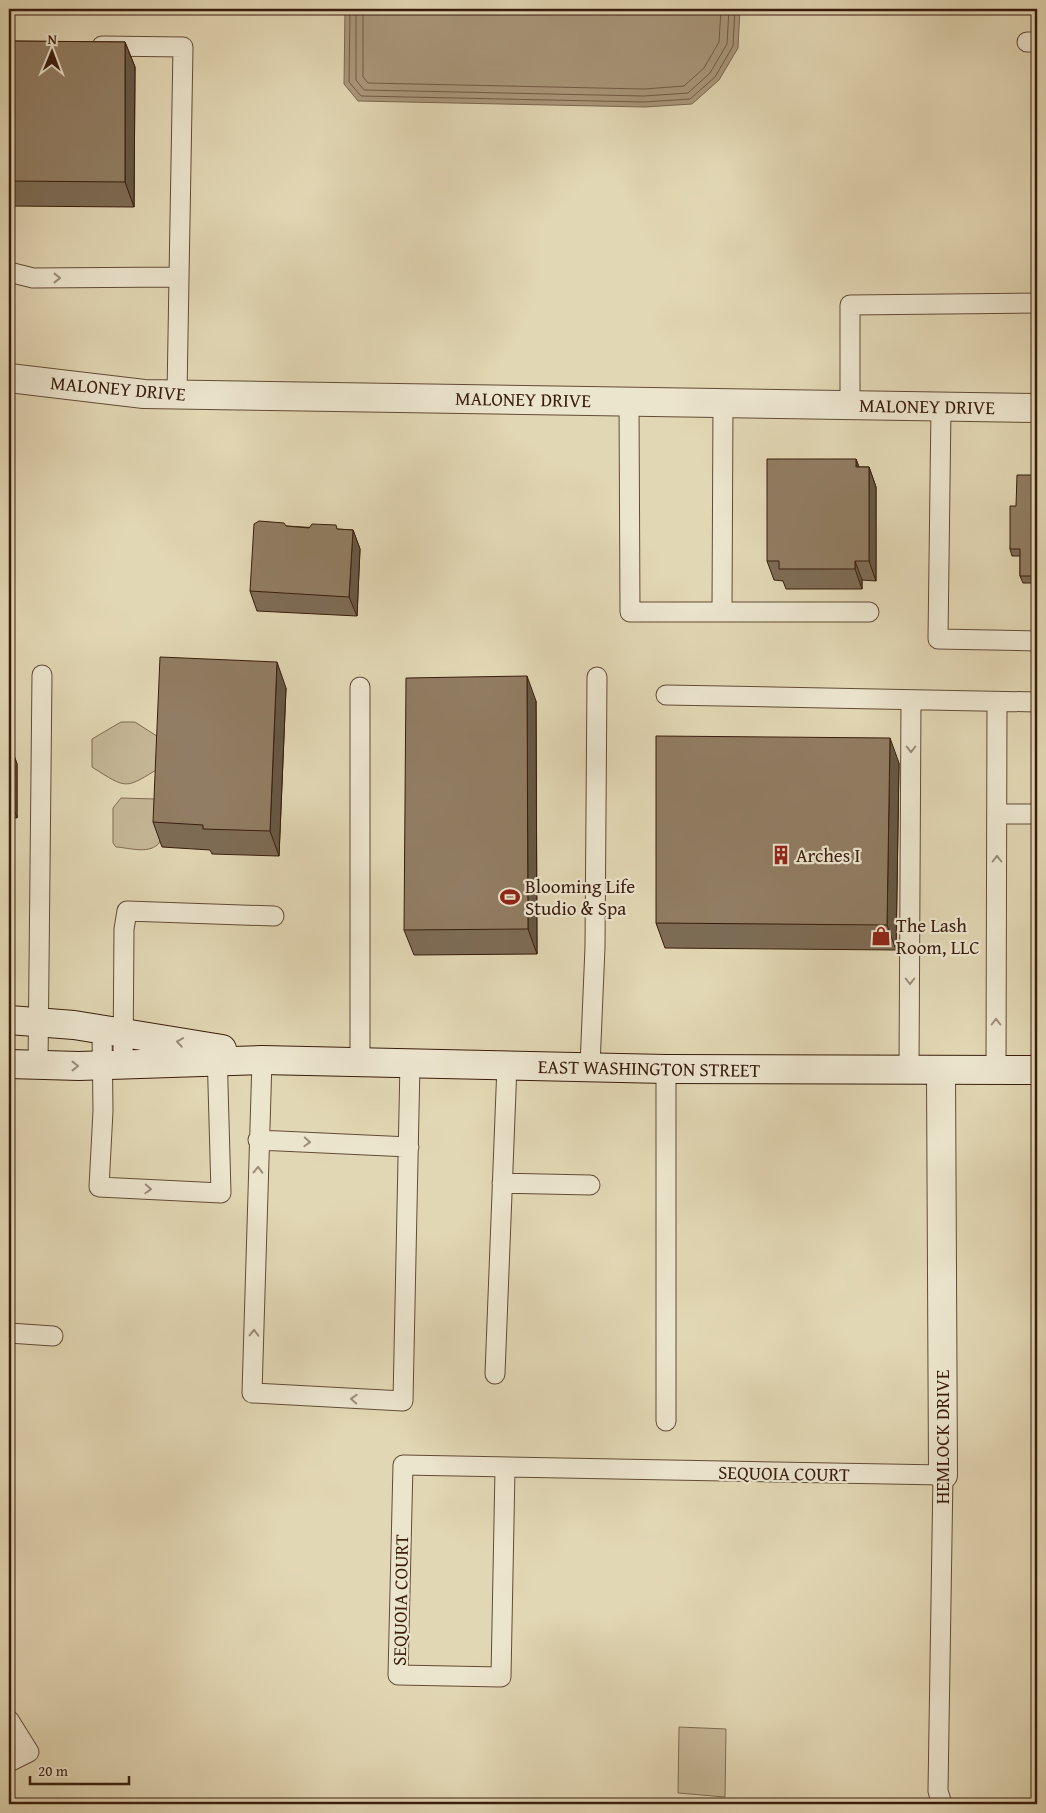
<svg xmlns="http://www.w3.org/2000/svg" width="1046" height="1813" font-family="'Gentium Book Plus',serif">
  <rect width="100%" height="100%" fill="#e2d7b4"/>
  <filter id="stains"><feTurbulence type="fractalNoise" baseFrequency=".004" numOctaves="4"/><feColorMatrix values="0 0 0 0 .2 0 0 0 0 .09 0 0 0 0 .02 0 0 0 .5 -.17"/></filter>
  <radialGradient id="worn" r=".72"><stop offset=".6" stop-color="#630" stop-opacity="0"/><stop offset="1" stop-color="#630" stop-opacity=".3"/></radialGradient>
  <path fill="#c5b797" stroke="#7f6a52" d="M121 722H135L163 740 161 767C125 789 128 790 92 767V739Z
    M121 798 155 799 160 842C150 855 131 848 116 847L113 843V808Z
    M679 1727 726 1729 725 1797 678 1793Z"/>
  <path fill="#a9977b" stroke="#7c664f" d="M345 9H740L738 48 719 80 692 104 645 107 358 101 344 84Z"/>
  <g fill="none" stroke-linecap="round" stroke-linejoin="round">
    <path stroke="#715a44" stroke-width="1" d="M350 9 349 82 361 96 644 102 690 99 715 77 733 46 735 9
      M356 9V80L364 90 644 96 688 93 710 73 727 44 729 9
      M363 9V77L368 83 644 89 684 86 704 68 719 42 721 9"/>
    <defs>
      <path id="service" d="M1027 42H1037
        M102 46 183 47 177 394
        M9 272 33 278 178 277
        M629 401 630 612H869
        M850 405V305L1037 303
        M941 407 938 639 1037 641
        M722 611 723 403
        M360 687V1061
        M666 695 1037 702
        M997 814H1037
        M102 1030 103 1111 99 1187 221 1193 217 1049
        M262 1060 252 1393 403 1401 410 1063
        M123 1064 124 929 127 911 274 916
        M38 1065 42 675
        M590 1066 595 947 597 677
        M666 1069V1421
        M909 1070 911 700
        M996 1070 997 702
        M258 1140 409 1147
        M502 1183 590 1185
        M9 1333 53 1336
        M495 1374 507 1065
        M505 1469 501 1677 398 1675 403 1465 943 1475 938 1791 942 1804
        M9 1720 29 1752 9 1762"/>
      <path id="minor" d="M9 378 144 394 1037 408
        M941 1070 943 1475"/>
      <path id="secondary" d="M9 1020 74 1025 222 1049
        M9 1064 79 1066 262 1060 666 1069 1037 1070"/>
    </defs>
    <use href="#service" stroke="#634b36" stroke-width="21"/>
    <use href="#minor" stroke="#634b36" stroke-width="30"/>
    <use href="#secondary" stroke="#391c0c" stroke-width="30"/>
    <use href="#service" stroke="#ece5ce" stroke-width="19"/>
    <use href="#minor" stroke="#ece5ce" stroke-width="28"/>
    <use href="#secondary" stroke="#ece5ce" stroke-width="28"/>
  </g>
  <path fill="#7d6c55" stroke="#391c0c" d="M9 41 125 42 135 67 134 207 9 206Z
    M856 459 859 467H869L876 487V581L862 580V589H786L783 581 774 580 767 561Z
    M1037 475V583H1023L1020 576V556H1012L1010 549 1016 506Z
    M286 526 353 530 360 549 357 616 257 611 250 591Z
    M286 688 279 856 212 854 210 850 162 847 153 822Z
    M536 701 537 954 414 955 404 930Z
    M9 741 17 764V818L9 817Z
    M899 763 896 950 665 948 656 923Z"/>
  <path fill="#665845" stroke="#391c0c" d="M125 42 135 67 134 207 125 182Z
    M856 459 863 478 856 467Z
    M869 467 876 487V581L869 561Z
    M353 530 360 549 357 616 349 597Z
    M855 561 862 580V589L855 569Z
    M277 662 286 688 279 856 270 831Z
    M527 676 536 701 537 954 528 929Z
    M890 738 899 763 896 950 887 925Z
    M9 741 17 764V818L9 796Z"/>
  <path fill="#917d63" stroke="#391c0c" d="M9 41 125 42V182L9 181Z
    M767 459H856V467H869V561H855V569H779V561H767Z
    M1017 475H1037V576H1020V549H1010V506H1016Z
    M259 521 284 523 286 526 309 528 312 524 336 525 337 529 353 530 349 597 250 591 254 524Z
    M160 657 277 662 270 831 203 829V825L153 822Z
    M527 676 528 929 404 930 406 678Z
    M656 736 890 738 887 925 656 923Z"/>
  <defs><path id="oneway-chevron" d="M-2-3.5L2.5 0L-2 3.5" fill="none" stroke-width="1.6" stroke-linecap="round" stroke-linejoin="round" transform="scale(1.25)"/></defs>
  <g stroke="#9b8b77">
    <use href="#oneway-chevron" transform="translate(57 278)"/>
    <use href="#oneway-chevron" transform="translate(911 749) rotate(90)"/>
    <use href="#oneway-chevron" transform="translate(997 859) rotate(-90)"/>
    <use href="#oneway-chevron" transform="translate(910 981) rotate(90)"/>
    <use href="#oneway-chevron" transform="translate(996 1022) rotate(-90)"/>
    <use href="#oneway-chevron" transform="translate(180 1042) rotate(-171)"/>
    <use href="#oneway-chevron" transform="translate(75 1066)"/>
    <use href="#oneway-chevron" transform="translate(307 1142) rotate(3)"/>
    <use href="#oneway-chevron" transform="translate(258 1170) rotate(-89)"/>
    <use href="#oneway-chevron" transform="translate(148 1189) rotate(3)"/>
    <use href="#oneway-chevron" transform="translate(254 1333) rotate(-89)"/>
    <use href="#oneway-chevron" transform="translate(354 1399) rotate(-177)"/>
  </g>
  <defs>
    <symbol id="building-bare" viewBox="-9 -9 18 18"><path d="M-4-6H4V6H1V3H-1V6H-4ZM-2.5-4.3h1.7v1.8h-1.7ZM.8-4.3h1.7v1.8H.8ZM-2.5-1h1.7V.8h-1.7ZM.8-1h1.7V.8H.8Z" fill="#8f2418" stroke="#ece5ce" stroke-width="2.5" paint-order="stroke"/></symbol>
    <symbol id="stadium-bare" viewBox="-9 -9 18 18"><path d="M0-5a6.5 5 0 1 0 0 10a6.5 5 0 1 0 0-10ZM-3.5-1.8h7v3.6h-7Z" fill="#8f2418" stroke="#ece5ce" stroke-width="2.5" paint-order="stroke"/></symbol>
    <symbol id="shop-bare" viewBox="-9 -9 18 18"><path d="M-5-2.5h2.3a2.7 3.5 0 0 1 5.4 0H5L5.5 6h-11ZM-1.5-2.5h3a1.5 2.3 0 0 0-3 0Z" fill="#8f2418" stroke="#ece5ce" stroke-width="2.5" paint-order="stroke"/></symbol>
  </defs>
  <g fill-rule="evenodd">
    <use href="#building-bare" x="767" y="841" width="28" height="28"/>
    <use href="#stadium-bare" x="496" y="883" width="28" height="28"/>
    <use href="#shop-bare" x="867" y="922" width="28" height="28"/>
  </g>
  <g text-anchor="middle" stroke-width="4.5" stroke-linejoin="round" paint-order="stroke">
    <g font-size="19" fill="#391c0c" stroke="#ece5ce">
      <text transform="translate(118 388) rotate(5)" y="7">MALONEY DRIVE</text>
      <text transform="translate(523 399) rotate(1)" y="7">MALONEY DRIVE</text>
      <text transform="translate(927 406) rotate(1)" y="7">MALONEY DRIVE</text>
      <text transform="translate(649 1068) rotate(1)" y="7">EAST WASHINGTON STREET</text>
      <text transform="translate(942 1437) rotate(-90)" y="7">HEMLOCK DRIVE</text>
      <text transform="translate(784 1473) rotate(1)" y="7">SEQUOIA COURT</text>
      <text transform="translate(400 1600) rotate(-89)" y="7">SEQUOIA COURT</text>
    </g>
    <g font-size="19" fill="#391c0c" stroke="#ece5ce" text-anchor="start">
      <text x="796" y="862">Arches I</text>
      <text x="525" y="893">Blooming Life<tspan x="525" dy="22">Studio &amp; Spa</tspan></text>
      <text x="896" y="932">The Lash<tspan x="896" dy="22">Room, LLC</tspan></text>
    </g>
  </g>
  <rect width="1046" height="1813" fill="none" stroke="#e2d7b4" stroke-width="30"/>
  <rect x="10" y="10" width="1026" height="1793" fill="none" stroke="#391c0c" stroke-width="2.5"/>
  <rect x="15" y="15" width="1016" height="1783" fill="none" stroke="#391c0c"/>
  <g transform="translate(52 52) rotate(1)" stroke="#ece5ce" stroke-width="4" paint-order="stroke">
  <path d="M0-4L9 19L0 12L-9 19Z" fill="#391c0c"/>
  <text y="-8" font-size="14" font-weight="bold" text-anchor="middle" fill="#391c0c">N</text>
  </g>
  <path d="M30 1776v8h99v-8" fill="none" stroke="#391c0c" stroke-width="2.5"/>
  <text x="38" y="1776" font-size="15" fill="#391c0c" stroke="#ece5ce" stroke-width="4" paint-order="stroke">20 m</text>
  <rect width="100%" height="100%" filter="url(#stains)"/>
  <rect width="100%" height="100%" fill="url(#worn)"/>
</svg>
